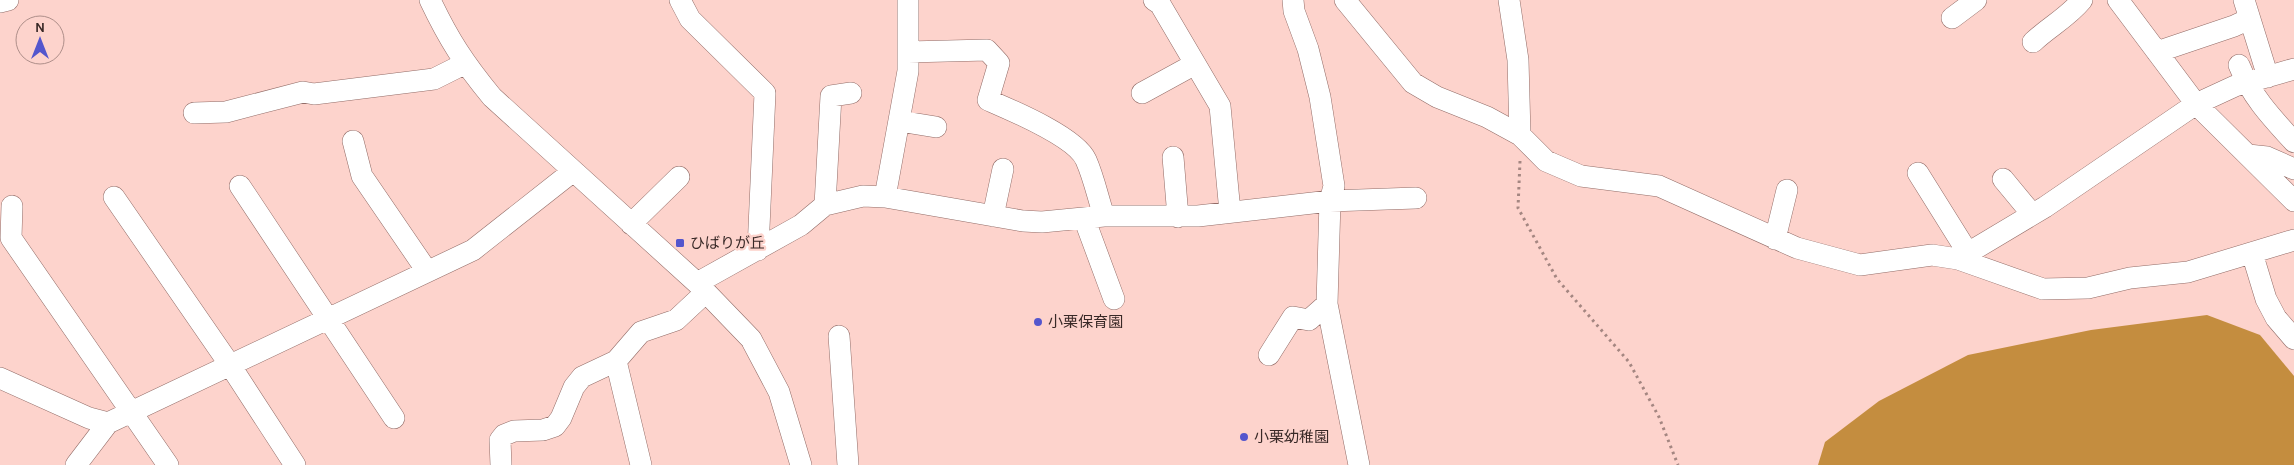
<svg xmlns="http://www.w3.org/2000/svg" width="2294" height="465" font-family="Karla,'Noto Sans JP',sans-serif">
  <rect width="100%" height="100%" fill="#fdd3cc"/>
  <path fill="#c48d3f" d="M2207 315 2260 335 2294 376V465H1818L1825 442 1879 401 1968 355 2091 330Z"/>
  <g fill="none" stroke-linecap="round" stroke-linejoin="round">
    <defs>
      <path id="minor" d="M430 0C449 40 464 63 492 97L697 283 751 339 779 392 801 465
        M680 0 690 19 765 93 758 250
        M1154 0 1160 4 1220 106 1230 212
        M1293 0 1294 11 1308 49 1320 97 1334 186 1330 201 1327 304 1359 465
        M1345 0 1413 83 1437 97 1487 117 1520 135 1546 161 1581 176 1659 186 1797 248 1860 265 1932 255 1958 259 2045 207 2196 104 2235 86 2294 69
        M1509 0 1518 60 1520 135
        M2118 0 2196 104 2294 201
        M2244 0 2268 77
        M0 2 8 0
        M1952 18 1976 0
        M2033 42C2050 26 2067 18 2082 0
        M908 52 987 50 999 63 988 100C1011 110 1076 137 1086 160 1094 178 1098 198 1104 216
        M2157 52 2234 26 2249 19
        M2239 65C2251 96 2272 118 2294 142
        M1142 93 1195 64
        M194 113 226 112 303 92 314 94 434 79 464 64
        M899 121 936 127
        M353 141 362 176 427 271
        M2248 155 2267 157 2294 169
        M1173 157 1178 217
        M1918 173 1968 253
        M2003 179 2032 214
        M240 186 394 418
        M114 197 230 365 295 465
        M885 197 908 71V0
        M825 205 831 96 851 93
        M12 206 11 238 168 465
        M993 216 1003 169
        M1084 218 1114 299
        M631 224 679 177
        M1775 239 1787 190
        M2252 253 2266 299 2276 318 2294 339
        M1958 259 2043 289 2088 288 2130 278 2188 272 2294 240
        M697 283 801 225 825 205 863 196 885 197 1023 221 1042 222 1104 216H1198L1330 201 1416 198
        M839 336 848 465
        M1269 355 1293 317 1309 320 1327 304
        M616 361 641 465
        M0 378 89 418 108 423
        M76 465 108 423 473 250 572 172
        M501 465 500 440 504 435 514 431 543 430 555 426 561 418 574 387 582 377 616 361 641 332 676 320 706 292"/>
    </defs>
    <use href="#minor" stroke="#926c67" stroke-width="22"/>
    <path stroke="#a48681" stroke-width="3" stroke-dasharray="2.5 4" stroke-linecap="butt" d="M1520 161 1518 208 1557 279 1629 362 1659 417 1678 465"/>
    <use href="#minor" stroke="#fff" stroke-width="21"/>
  </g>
  <g fill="#5456cd" stroke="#fdd3cc" stroke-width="2">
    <rect x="675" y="238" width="10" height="10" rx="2.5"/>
    <circle cx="1038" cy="322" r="5"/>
    <circle cx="1244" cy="437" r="5"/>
  </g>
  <g text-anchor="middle" stroke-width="4.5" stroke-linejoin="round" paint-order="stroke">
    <g font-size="15" fill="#392927" stroke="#fdd3cc" text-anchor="start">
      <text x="690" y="248">ひばりが丘</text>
      <text x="1048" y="327">小栗保育園</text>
      <text x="1254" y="442">小栗幼稚園</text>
    </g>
  </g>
  <g transform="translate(40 40)"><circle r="24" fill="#fdd3cc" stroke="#af8f8a"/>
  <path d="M0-4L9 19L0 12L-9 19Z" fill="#5456cd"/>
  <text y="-8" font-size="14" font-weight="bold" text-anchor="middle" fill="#392927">N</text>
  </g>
</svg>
